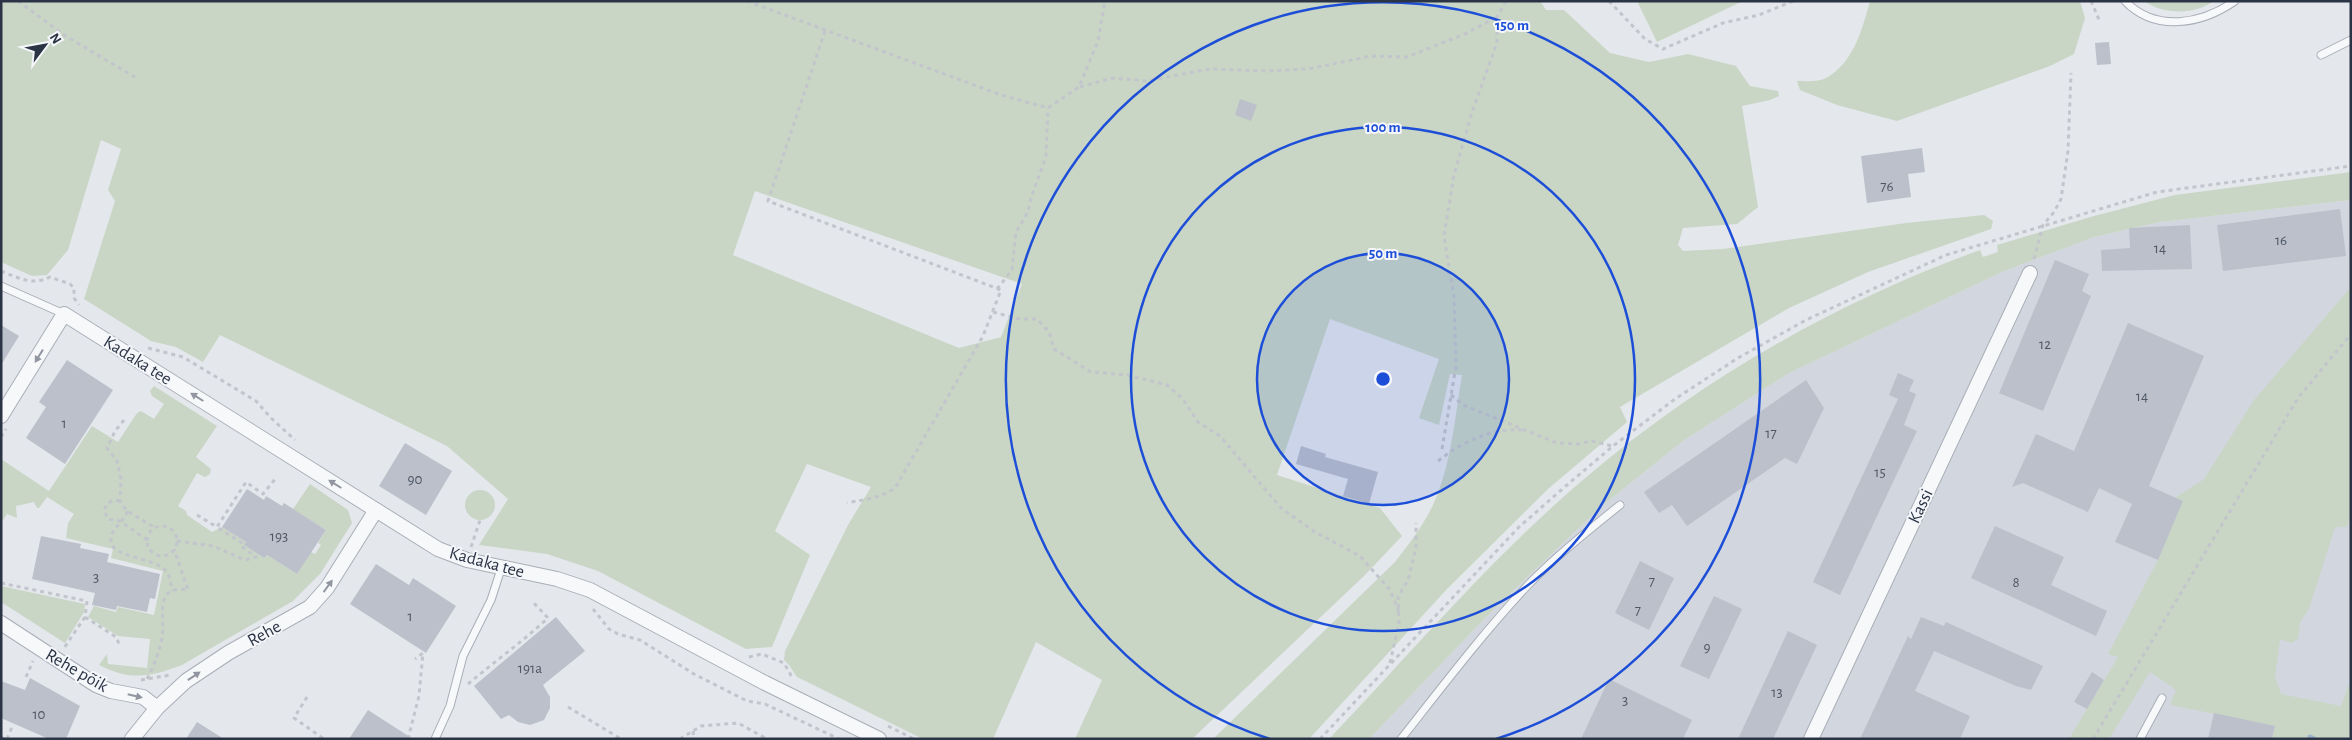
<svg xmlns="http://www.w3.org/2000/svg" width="2352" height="740" font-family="'Alegreya Sans',sans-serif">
  <rect width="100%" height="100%" fill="#e4e7ec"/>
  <path fill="#d2d6de" d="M2351 200V739H1369L1495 608 1602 506 1683 441 1789 373 2002 272 2094 237 2160 222Z"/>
  <path fill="#c9d6c5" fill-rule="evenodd" d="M1 1H1540L1546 10H1564L1610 53 1649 62 1688 54 1736 66 1750 86 1778 91 1779 96 1770 100 1742 106 1758 207 1737 224 1683 228 1678 245 1683 251 1723 249 1906 223 1984 215 1993 221 1991 229 1868 272 1789 308 1620 407 1627 422 1548 489 1448 588 1309 739H1213L1395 562C1409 544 1423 526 1433 505 1451 467 1455 417 1462 375L1450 374 1439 425 1419 418 1439 359 1330 319 1277 475 1380 508 1402 536 1364 576 1192 739H1075L1102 680 1036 642 993 739H923L797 677 789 665 784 660 785 651 848 525 871 487 807 464 775 531 810 555 772 647 746 649 598 571 547 554 479 545 508 499 447 446 220 335 203 362 176 347 151 341 84 299 115 201 108 190 121 149 101 140 68 250 47 275 32 276 1 262ZM755 191 1022 284 1001 337 959 348 733 255Z
    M1637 1H1743L1657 42Z
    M1870 1H2080L2085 18 2074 54 2050 66 1897 121 1837 105 1800 90 1797 81C1805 81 1817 82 1824 79 1853 65 1862 30 1870 1Z
    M2144 1H2214C2194 15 2164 15 2144 1Z
    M2351 172V200L2160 222 2094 237 2002 272 1789 373 1683 441 1602 506 1495 608 1369 739H1329C1413 651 1491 558 1584 479 1700 380 1836 302 1980 250L1983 257 1998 252 1997 245 2094 216 2175 195Z
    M2351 287V511L2347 527H2335L2309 609 2300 622 2298 639 2292 643 2280 639 2275 677 2281 694 2341 706 2351 679V739H2272L2275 726 2170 705 2176 690 2150 672 2109 739H2069L2118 657 2108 654 2158 560 2182 501 2175 498 2204 479 2254 400Z
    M154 386 217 426 196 457 211 469 210 474 205 477 197 473 178 506 186 511 187 515 212 532 222 527 246 542 244 545 264 558 267 555 297 574 311 552 315 554 321 545 318 543 326 530 293 509 310 484 348 510 352 523 320 574 293 601 182 665C151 677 129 681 99 665L107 654 108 664 147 668 150 639 118 636 88 617 94 606 116 612 118 607 154 615 163 571 111 558 113 549 66 538 68 523 74 514 47 497 39 508H37L34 502 16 506 17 518 7 514 1 523V459L49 491 92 426 118 442 137 413 141 411 154 419 164 404 152 396 150 391Z
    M465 505a15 15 0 1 1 30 0a15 15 0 1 1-30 0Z
    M1 586 85 604 84 612 65 643 1 602Z"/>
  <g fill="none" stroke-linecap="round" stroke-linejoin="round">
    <path stroke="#9fb4cc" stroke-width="5" d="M2310 737 2314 739"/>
  </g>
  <path fill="#bbc0ca" d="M2109 42 2111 64 2097 65 2095 43Z
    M1240 99 1257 105 1251 121 1235 115Z
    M1922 148 1925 172 1908 174 1911 197 1867 203 1861 156Z
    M2340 209 2346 256 2223 271 2217 225Z
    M2190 225 2192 269 2102 271 2101 250 2130 248 2129 228Z
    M2055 260 2089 274 2082 291 2091 296 2043 411 1999 393Z
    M2128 323 2204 356 2149 486 2183 501 2158 560 2115 542 2132 504 2099 488 2088 512 2023 483 2012 487 2036 434 2074 451Z
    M1 325 19 336 1 365Z
    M67 360 113 390 65 464 26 438 46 407 39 402Z
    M1898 373 1914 380 1909 391 1916 394 1904 425 1917 431 1840 595 1813 582 1898 399 1889 395Z
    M1806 380 1824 408 1797 464 1785 458 1687 526 1672 505 1659 513 1644 492Z
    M405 443 452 471 426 515 379 486Z
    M1301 446 1326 454 1325 457 1378 472 1369 504 1343 496 1348 479 1296 464Z
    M247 489 264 500 266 496 282 506 284 503 326 530 297 574 267 555 264 558 244 545 246 542 222 527Z
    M1995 526 2064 557 2051 585 2107 611 2096 636 1971 578Z
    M41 536 81 544 80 548 109 554 107 562 160 574 155 599 150 598 147 612 117 606 116 610 92 605 95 593 32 579Z
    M1640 561 1674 578 1649 630 1615 613Z
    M376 564 409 585 413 578 456 606 426 653 350 604Z
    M1714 596 1742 609 1709 679 1680 666Z
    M556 617 585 651 543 685 550 697V708L544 720 530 725 518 722 509 715 501 719 474 686Z
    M1921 617 1944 626 1946 622 2043 666 2031 690 2016 686 1934 651 1915 691 1970 716 1960 739H1860L1908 636 1911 639Z
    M1788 631 1817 645 1773 739H1738Z
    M2092 672 2104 680 2087 709 2074 702Z
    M30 678 80 706 66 739H49L1 718V681L25 690Z
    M1609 679 1692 720 1683 739H1581Z
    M368 710 413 739H349Z
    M2214 713 2275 726 2272 739H2208Z
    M197 722 224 739H186Z"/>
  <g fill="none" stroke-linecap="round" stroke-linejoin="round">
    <defs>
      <path id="lane" d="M2125 1C2156 33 2202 24 2235 1
        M2321 55 2351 40
        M1 286 64 314
        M435 739 450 706 463 656 491 600 501 569
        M1401 739C1442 687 1483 633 1528 585 1556 556 1589 530 1620 505
        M2140 739 2162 698"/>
      <path id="street" d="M1 416 64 314 438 549 467 560 557 579 590 590 765 683 879 739
        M1 623 96 685 111 691 143 697 157 708
        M132 739 157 708 186 681 228 653 310 607 327 588 376 510
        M1811 739 2030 273"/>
    </defs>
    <use href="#lane" stroke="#a9aeb7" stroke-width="9"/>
    <use href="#street" stroke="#a9aeb7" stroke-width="16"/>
    <path stroke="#c2c5cb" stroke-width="3" stroke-dasharray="4 4" stroke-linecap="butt" d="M18 1 64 35 138 79
      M747 1 1001 95 1048 108 1079 87 1098 41 1105 1
      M1609 1 1645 39 1663 49 1723 23 1759 15 1793 1
      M2091 1 2100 22
      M825 31 768 201 1001 290 983 336 895 488C879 499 865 499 847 503
      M1080 87 1112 78 1146 81 1210 69 1267 71 1308 69 1371 56 1407 57 1467 33 1497 17
      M2034 259 2043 225 2054 212 2061 199 2068 151 2071 73
      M1 271C19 278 32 286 50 277L70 284 74 288V298L79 305
      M997 289 1012 270 1016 232 1028 212 1031 198 1046 156 1048 108
      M993 312 1019 319H1037L1049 332 1054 349 1091 372 1127 375 1167 385 1183 399 1198 422 1220 436 1281 508 1315 532 1360 556 1390 590 1399 612
      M148 348 183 357 256 401 271 418 295 440
      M1451 395 1463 405 1557 443 1577 444 1592 441 1612 446
      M124 420 115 431 107 448 117 461 121 479 120 501 127 511 154 527
      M1 437 6 429
      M1442 449 1456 366 1454 297 1444 236 1454 175 1472 112 1497 43V17L1506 1
      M1438 461C1462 442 1491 428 1522 430
      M120 501 114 500 108 503 104 510 108 519 120 521 147 540
      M127 511C125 522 110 528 111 541 111 557 153 558 164 569 170 574 171 583 172 591
      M197 515 217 527 246 482 263 494 276 478
      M147 541a15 15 0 1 1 30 0a15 15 0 1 1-30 0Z
      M177 541 213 546 245 560 256 557 241 546 242 543 217 527
      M471 547 481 517
      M1 583 87 601 85 617 64 648
      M593 609 609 629 618 634 640 640 694 674 747 701 765 704 839 739
      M85 617 116 637 120 646
      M749 657 762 654 784 663 793 679
      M1390 663 1399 623 1398 597 1408 580 1416 548V523
      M26 677 33 661
      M147 679C154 666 159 653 162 638 166 618 152 584 188 590L174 549
      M141 680 170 675
      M468 684C494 662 522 642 548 618L533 602
      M307 697 294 718 324 739
      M568 707 621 739
      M888 726 914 739
      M693 731 694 739
      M1 737 5 739
      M7 739 12 727
      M408 739 419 696 423 653 415 659
      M680 739 701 726 738 723 767 739
      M1320 739 1519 527 1567 485 1613 446 1675 399 1738 358 1806 320 1946 255 2157 192 2351 166
      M2093 739 2298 398 2351 334"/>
    <use href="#lane" stroke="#f7f8fa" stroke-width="7"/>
    <use href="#street" stroke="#f7f8fa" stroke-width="14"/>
  </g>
  <defs><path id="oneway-solid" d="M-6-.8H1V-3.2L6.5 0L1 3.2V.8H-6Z" transform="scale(1.25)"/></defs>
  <g fill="#9196a0">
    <use href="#oneway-solid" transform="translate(39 356) rotate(122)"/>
    <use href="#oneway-solid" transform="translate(197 397) rotate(-148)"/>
    <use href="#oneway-solid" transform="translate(335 484) rotate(-148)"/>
    <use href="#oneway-solid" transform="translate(328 586) rotate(-54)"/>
    <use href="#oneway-solid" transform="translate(194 676) rotate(-34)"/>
    <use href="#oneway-solid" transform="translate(135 696) rotate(13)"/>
  </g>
  <circle cx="1383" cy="379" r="126" fill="#1d4ed8" fill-opacity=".12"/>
  <g fill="none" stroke="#1d4ed8" stroke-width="2.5">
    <circle cx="1383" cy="379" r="126"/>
    <circle cx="1383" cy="379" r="252"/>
    <path d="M1270 739A377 377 0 1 1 1496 739"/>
  </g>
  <g text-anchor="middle" stroke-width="4" stroke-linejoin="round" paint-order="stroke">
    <g font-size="15" fill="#4f5766">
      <text x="1887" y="191">76</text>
      <text x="2281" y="245">16</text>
      <text x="2160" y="253">14</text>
      <text x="2045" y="349">12</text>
      <text x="2142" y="401">14</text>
      <text x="64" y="428">1</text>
      <text x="1771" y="438">17</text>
      <text x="1880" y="477">15</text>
      <text x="415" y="484">90</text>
      <text x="279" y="541">193</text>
      <text x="96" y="582">3</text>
      <text x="1652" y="586">7</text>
      <text x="2016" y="587">8</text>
      <text x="1638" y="615">7</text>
      <text x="410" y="621">1</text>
      <text x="1707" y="652">9</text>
      <text x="530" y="673">191a</text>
      <text x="1777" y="697">13</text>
      <text x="1625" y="705">3</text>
      <text x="39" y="719">10</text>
    </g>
    <g font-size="18" fill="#2b3445" stroke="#f4f6f9">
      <text transform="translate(138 360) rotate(32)" y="6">Kadaka tee</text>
      <text transform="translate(1920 506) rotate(-65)" y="6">Kassi</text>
      <text transform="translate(487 562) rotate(15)" y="6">Kadaka tee</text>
      <text transform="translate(264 633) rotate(-29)" y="6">Rehe</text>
      <text transform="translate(77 670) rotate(30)" y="6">Rehe põik</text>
    </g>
  </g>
  <circle cx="1383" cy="379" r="8" fill="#1d4ed8" stroke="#f4f6f9" stroke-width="2.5"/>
  <g font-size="15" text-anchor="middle" font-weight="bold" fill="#1d4ed8" stroke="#f4f6f9" stroke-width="4" stroke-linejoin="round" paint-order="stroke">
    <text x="1512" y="30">150 m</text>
    <text x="1383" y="132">100 m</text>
    <text x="1383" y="258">50 m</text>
  </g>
  <rect width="2352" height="740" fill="none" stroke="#2b3445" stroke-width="5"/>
  <g transform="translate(45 45) rotate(58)" stroke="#f4f6f9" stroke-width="4" paint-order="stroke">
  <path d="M0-4L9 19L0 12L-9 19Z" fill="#2b3445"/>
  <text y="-8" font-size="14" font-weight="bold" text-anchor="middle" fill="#2b3445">N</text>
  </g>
</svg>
